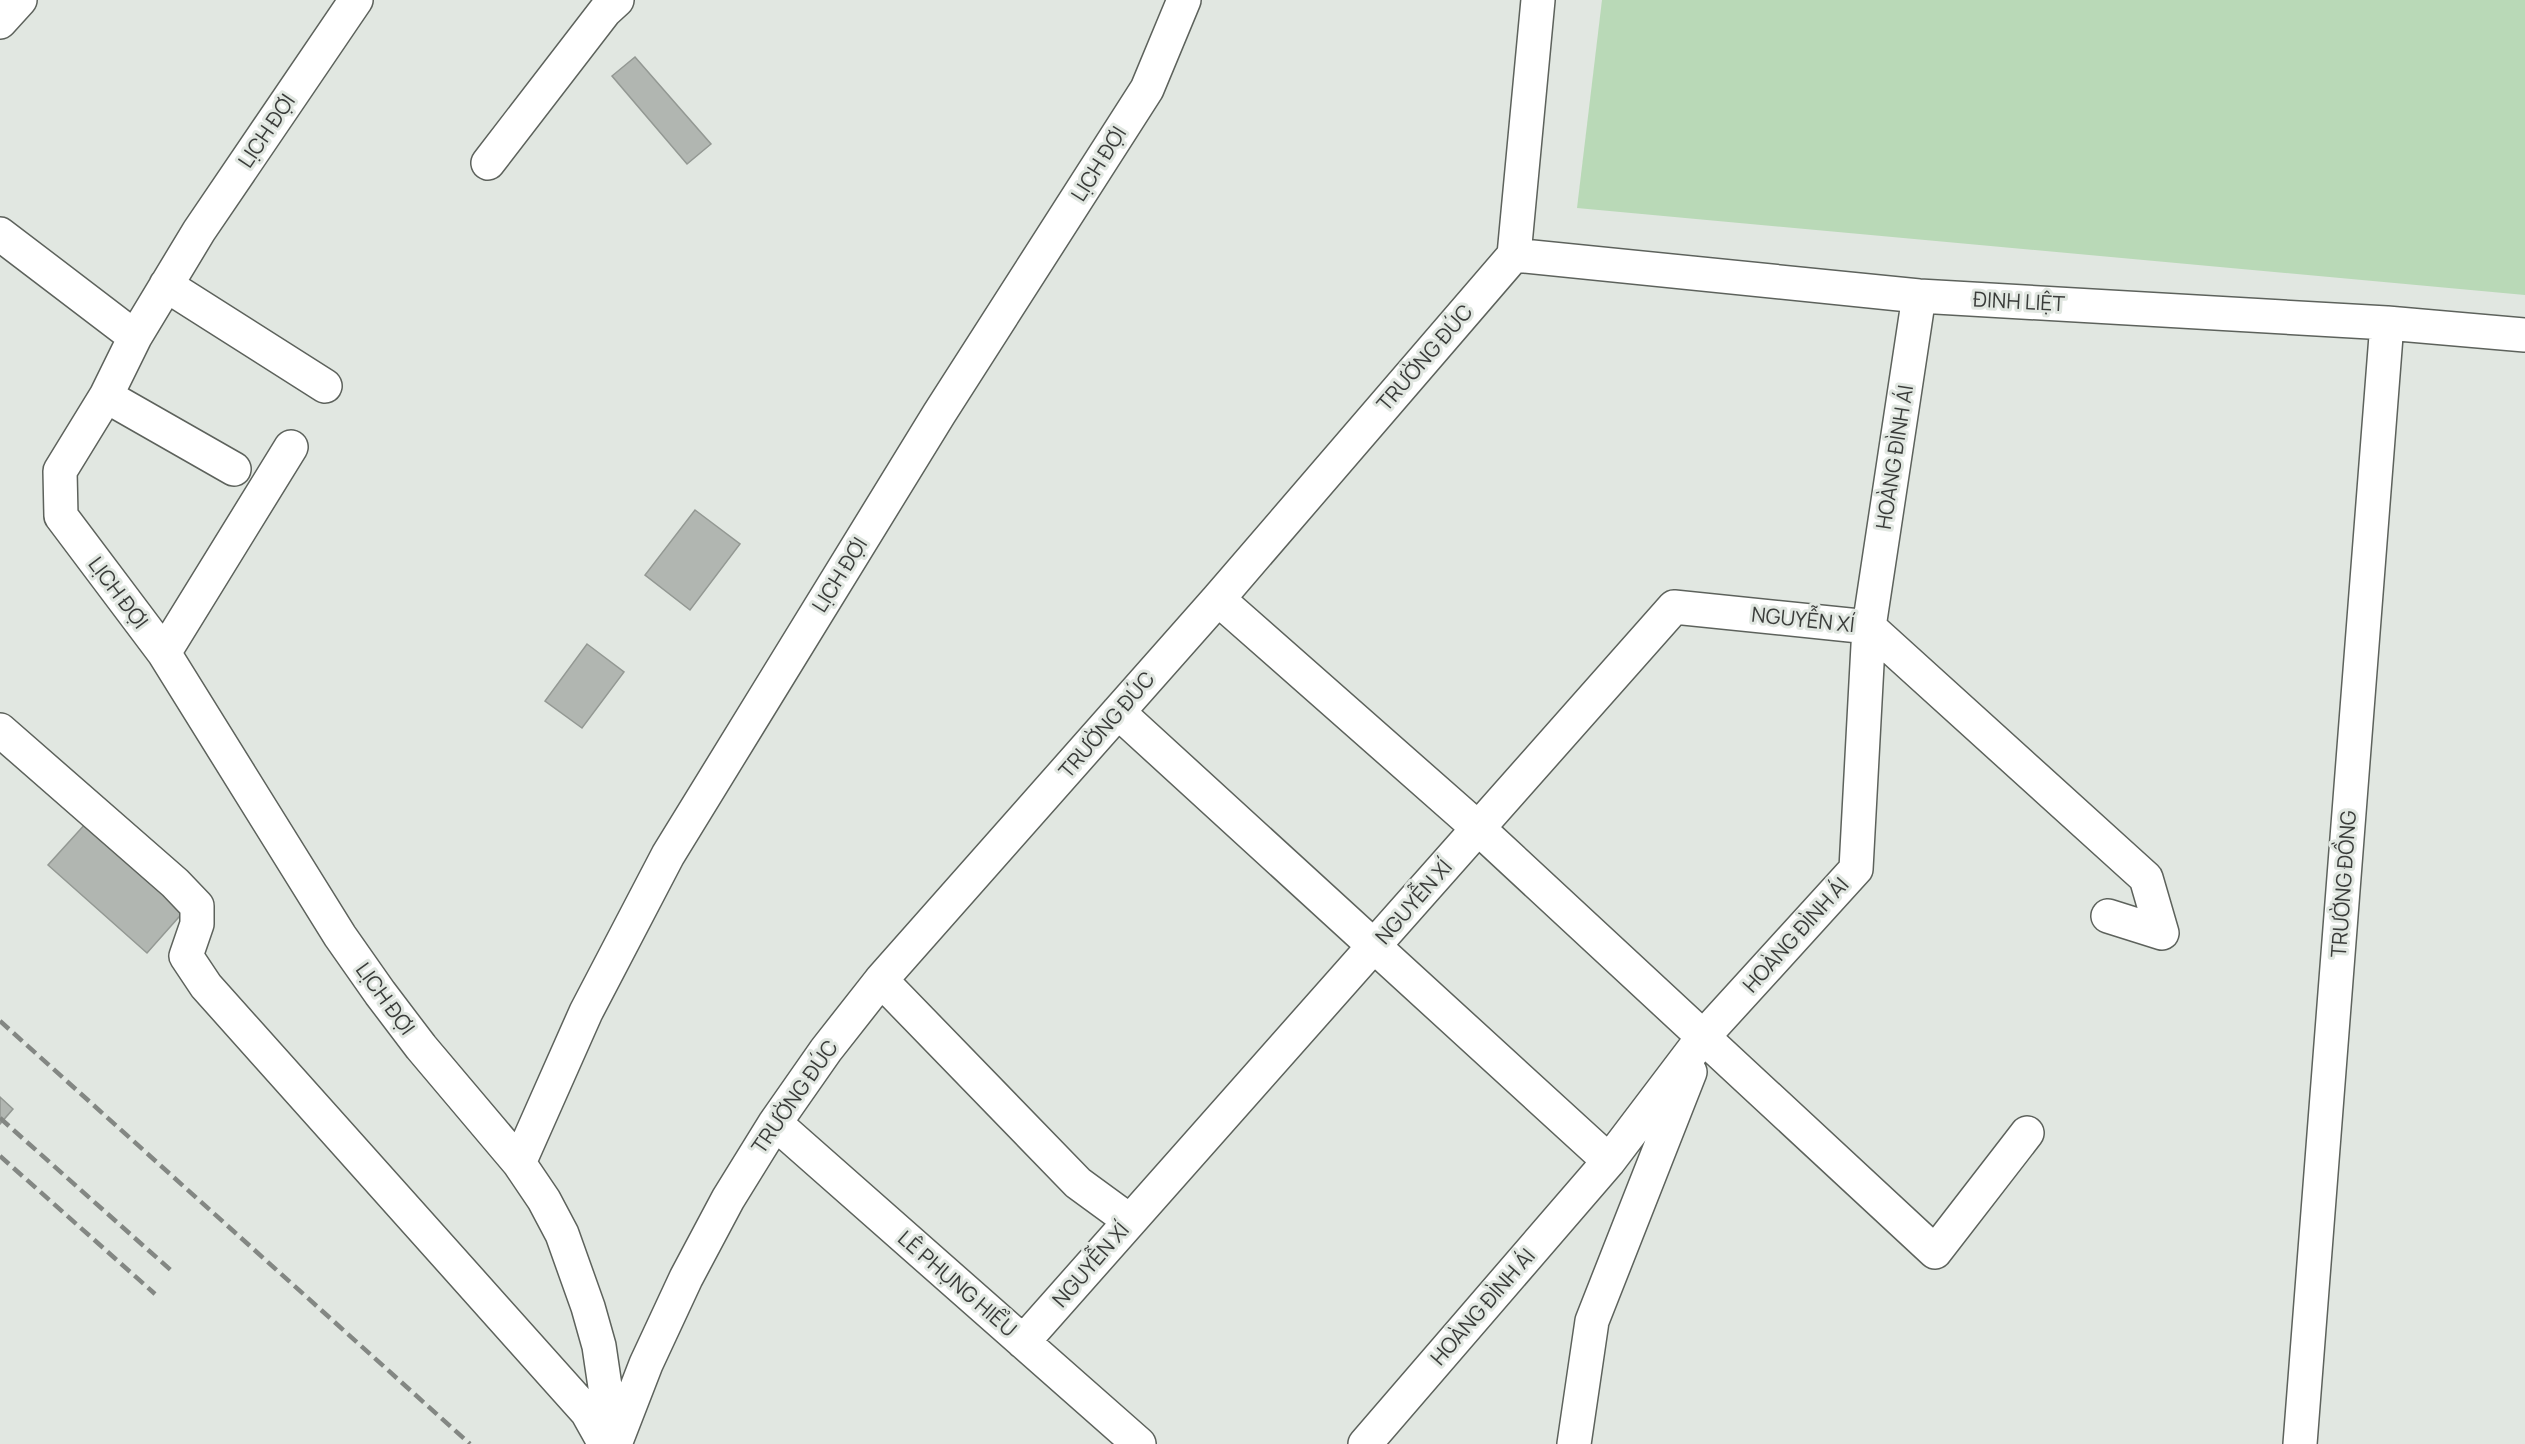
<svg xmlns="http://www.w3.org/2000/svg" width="2525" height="1444" font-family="Manrope,sans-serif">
  <rect width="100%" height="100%" fill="#e1e7e1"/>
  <path fill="#b9d9b7" d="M1602 0H2525V295L1577 208Z"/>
  <path fill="#b1b6b1" stroke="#939893" stroke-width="1.5" d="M635 57 711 144 687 164 612 76Z
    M695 510 740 544 690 610 645 575Z
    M587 644 624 672 582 728 545 701Z
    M87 822 186 909 147 953 48 865Z
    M0 1097 13 1109 0 1124Z"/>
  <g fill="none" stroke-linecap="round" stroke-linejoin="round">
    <defs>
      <path id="minor" d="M356 0 199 231 135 337 106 396 60 471 61 516 164 653 340 936 380 993 421 1047 519 1163 544 1200 562 1234 588 1307 599 1346 607 1400 610 1444
        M0 22 20 0
        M488 163 605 11 617 0
        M0 234 135 337
        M1514 255 1919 296 2387 323 2525 335
        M166 285 325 386
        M106 396 234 469
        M1218 599 1479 829 1935 1252 2027 1133
        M164 653 291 447
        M1118 712 1609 1161
        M0 730 175 883 197 906V924L186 956 206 986 587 1412 605 1444
        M881 980 1078 1183 1130 1221
        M775 1123 1139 1444
        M519 1163 586 1012 668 855 939 414 1147 89 1184 0
        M1023 1342 1674 607 1869 627 2146 878 2162 933 2108 916
        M615 1444 646 1364 686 1278 728 1199 775 1123 826 1050 881 980 1218 599 1514 255 1538 0
        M1365 1444 1609 1161 1703 1037 1856 869 1869 627 1919 296
        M1574 1444 1592 1321 1690 1072
        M2300 1444 2387 323"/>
    </defs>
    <use href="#minor" stroke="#5d625c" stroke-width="36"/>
    <use href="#minor" stroke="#fff" stroke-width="33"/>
    <path stroke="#838783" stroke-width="4.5" stroke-dasharray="12 6" stroke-linecap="butt" d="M0 1021 470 1444
      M0 1118 174 1273
      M0 1156 155 1294"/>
  </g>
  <g text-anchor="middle" stroke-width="6" stroke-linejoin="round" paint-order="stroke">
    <g font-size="21" fill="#3a3c3a" stroke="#e1e7e1">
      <text transform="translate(267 131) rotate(-56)" y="7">LỊCH ĐỢI</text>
      <text transform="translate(1099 164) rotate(-58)" y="7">LỊCH ĐỢI</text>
      <text transform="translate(2019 302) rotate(3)" y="7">ĐINH LIỆT</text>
      <text transform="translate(1425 358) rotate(-49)" y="7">TRƯỜNG ĐÚC</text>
      <text transform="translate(1895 457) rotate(-81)" y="7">HOÀNG ĐÌNH ÁI</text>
      <text transform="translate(840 575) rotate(-58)" y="7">LỊCH ĐỢI</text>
      <text transform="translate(118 593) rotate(53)" y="7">LỊCH ĐỢI</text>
      <text transform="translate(1803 620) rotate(6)" y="7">NGUYỄN XÍ</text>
      <text transform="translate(1107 725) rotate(-49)" y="7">TRƯỜNG ĐÚC</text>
      <text transform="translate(2344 884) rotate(-86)" y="7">TRƯỜNG ĐỒNG</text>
      <text transform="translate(1414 902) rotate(-49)" y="7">NGUYỄN XÍ</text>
      <text transform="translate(1796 935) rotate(-48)" y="7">HOÀNG ĐÌNH ÁI</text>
      <text transform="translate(385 999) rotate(54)" y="7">LỊCH ĐỢI</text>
      <text transform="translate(795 1097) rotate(-55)" y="7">TRƯỜNG ĐÚC</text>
      <text transform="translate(1091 1265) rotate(-49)" y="7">NGUYỄN XÍ</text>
      <text transform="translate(957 1284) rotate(41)" y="7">LÊ PHỤNG HIỂU</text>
      <text transform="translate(1483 1307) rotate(-49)" y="7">HOÀNG ĐÌNH ÁI</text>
    </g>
  </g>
</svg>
